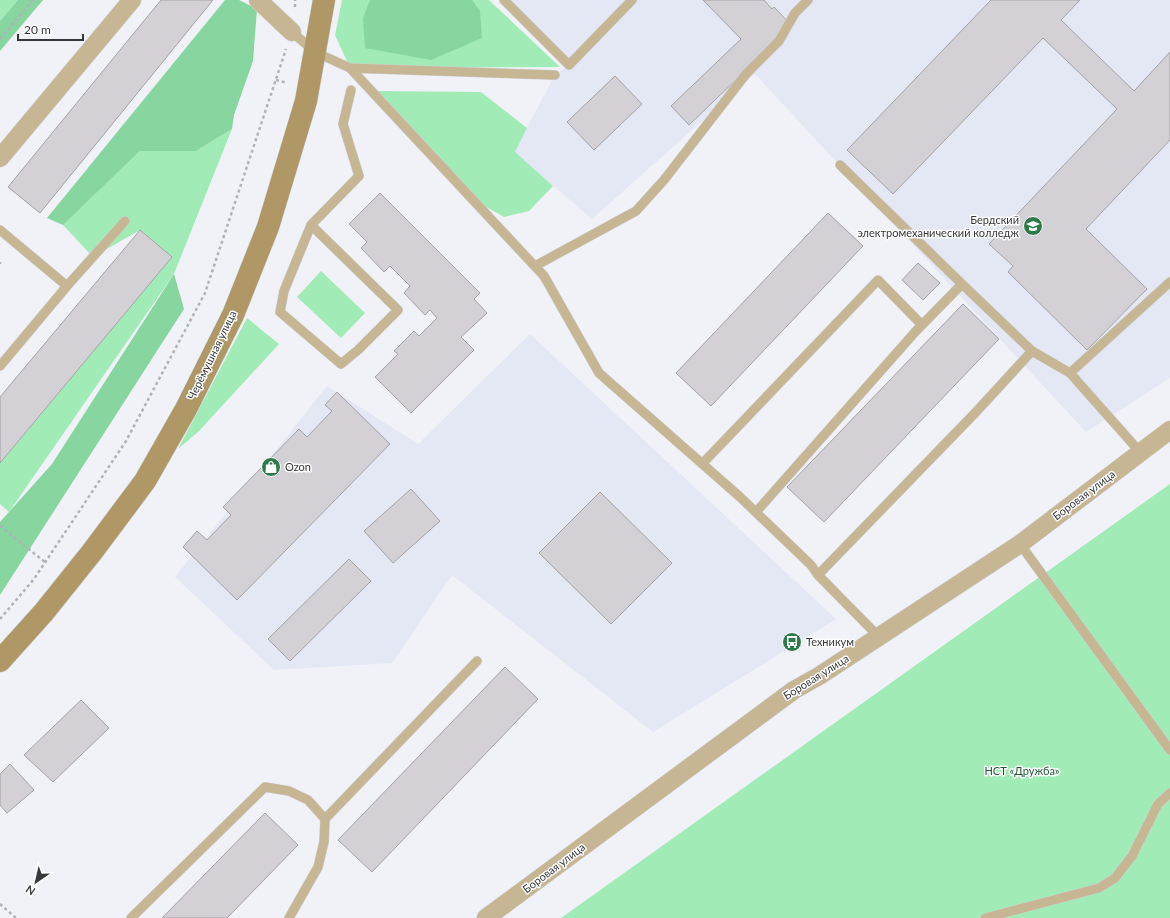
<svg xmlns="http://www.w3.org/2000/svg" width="1170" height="918" font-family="Lato,sans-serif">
  <rect width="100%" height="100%" fill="#f1f2f7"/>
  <path fill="#e4e7f4" d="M504 0H1170V378L1086 432 755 74 592 219 514 152 555 75 569 65Z
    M530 334 836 619 653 732 452 575 392 663 274 670 175 577 327 386 418 444Z"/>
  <path fill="#a1ebb7" d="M0 0H18L0 21Z
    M342 0H489L560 67 350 68 335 35Z
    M373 91 481 92 527 128 515 152 553 186 529 211 504 217 481 204Z
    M232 129 174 274 9 512 0 504V463L172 257 140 230 93 257 63 225 140 151H196Z
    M321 271 365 313 341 338 297 297Z
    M247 318 279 344 199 431 178 449Z
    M1170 484V918H561Z"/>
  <path fill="#87d59f" d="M18 0H43L0 51V21Z
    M225 0H239L257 9 253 61 234 115 232 129 196 151H140L63 225 47 218Z
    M370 0H472L480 11 482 38 431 60 365 48 363 18Z
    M174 274 184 309 0 595V522L52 464Z"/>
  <path fill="#d3d1d6" stroke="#a4a1a6" d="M161 0H213L40 213 8 187Z
    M703 0H764L772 9 774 7 792 26 689 125 671 106 741 39Z
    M991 0H1080L1061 20 1134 91 1170 52V140L1086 229 1147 289 1087 350 1008 272 1013 266 989 244 1117 109 1043 38 893 194 847 150Z
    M615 76 642 104 594 150 567 122Z
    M380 193 480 293 474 299 487 313 461 337 474 350 411 413 375 377 398 354 394 351 414 331 419 336 437 318 430 310 425 315 404 293 410 286 390 266 384 272 361 248 367 242 349 224Z
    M828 213 863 246 711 406 676 373Z
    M140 230 172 257 0 463V397Z
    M918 263 940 283 923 300 902 280Z
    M963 304 999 339 824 522 787 487Z
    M337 392 390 444 237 600 183 547 197 531 207 540 231 515 223 507 299 429 307 437 332 411 325 405Z
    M411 489 440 521 393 563 364 531Z
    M600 492 672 563 611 624 539 553Z
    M349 559 371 581 290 661 268 639Z
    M505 667 538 699 372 872 338 840Z
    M81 700 109 728 53 782 24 755Z
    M10 764 34 790 7 813 0 805V774Z
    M265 813 298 845 227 918H162Z"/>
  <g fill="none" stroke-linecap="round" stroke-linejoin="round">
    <defs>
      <path id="lane" d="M504 0 569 65 632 0
        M292 32 315 52 350 68 544 276 599 373 740 497 811 565 818 575 879 637
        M350 68 555 75
        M840 165 962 284
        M311 225 284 291 280 312 341 364 358 350 398 310 311 225 359 176 343 124 351 90
        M0 230 67 286
        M535 266 636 211 664 180 746 74 779 41 795 13 808 0
        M0 366 67 286 125 221
        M1070 373 1170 282
        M702 464 878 280 922 325
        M756 512 916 331 962 284 1032 351
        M1020 544 1170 750
        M818 575 976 412 1032 351 1070 373 1140 452
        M131 918 265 787 289 791 308 800 325 819
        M289 918 318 867 324 842 325 819 477 661
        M985 918 1099 888 1115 878 1132 856 1158 804 1170 793"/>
      <path id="street" d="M258 0 292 32
        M0 158 132 0
        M486 918 794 690 819 676 1020 544 1170 430"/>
      <path id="secondary" d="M0 661 44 612 92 552 145 481 186 409 233 315 268 227 306 101 324 0"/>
    </defs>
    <use href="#lane" stroke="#cfd0d5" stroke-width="10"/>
    <use href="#street" stroke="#cfd0d5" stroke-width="19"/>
    <use href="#secondary" stroke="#cfd0d5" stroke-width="23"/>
    <path stroke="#b1b2b6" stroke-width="2.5" stroke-dasharray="3 3" stroke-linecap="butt" d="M295 7V0
      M0 39 33 0
      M276 80 287 83
      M0 262V264
      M0 526 46 563
      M0 619 34 579 126 441 205 293 286 49
      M0 904 16 918"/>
    <use href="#lane" stroke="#c6b694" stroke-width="9"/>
    <use href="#street" stroke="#c6b694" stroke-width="18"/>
    <use href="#secondary" stroke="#af9865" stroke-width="22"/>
  </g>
  <defs>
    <symbol id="university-disc" viewBox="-11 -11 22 22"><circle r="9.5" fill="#2e7b4a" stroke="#fff"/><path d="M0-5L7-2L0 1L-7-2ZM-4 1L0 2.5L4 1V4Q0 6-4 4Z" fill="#fff"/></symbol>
    <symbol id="shop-disc" viewBox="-11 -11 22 22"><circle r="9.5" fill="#2e7b4a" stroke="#fff"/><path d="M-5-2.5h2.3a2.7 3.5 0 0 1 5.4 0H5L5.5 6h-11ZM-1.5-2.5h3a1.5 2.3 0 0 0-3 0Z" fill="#fff"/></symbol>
    <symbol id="bus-disc" viewBox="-11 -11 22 22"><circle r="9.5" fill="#2e7b4a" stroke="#fff"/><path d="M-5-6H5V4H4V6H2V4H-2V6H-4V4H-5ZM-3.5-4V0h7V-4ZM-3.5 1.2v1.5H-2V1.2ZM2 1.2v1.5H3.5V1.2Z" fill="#fff"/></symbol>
  </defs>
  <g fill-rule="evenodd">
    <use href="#university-disc" x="1022" y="215" width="22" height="22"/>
    <use href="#shop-disc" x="260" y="456" width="22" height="22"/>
    <use href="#bus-disc" x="781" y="631" width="22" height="22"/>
  </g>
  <g text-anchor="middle" stroke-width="3" stroke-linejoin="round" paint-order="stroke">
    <g font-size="11" fill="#363739" stroke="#fff" text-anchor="start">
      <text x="1019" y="224" text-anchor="end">Бердский<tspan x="1019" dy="13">электромеханический колледж</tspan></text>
      <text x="285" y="471">Ozon</text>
      <text x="806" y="646">Техникум</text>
    </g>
    <g font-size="11" fill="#363739" stroke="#fff">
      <text transform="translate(212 355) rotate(-64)" y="4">Черёмушная улица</text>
      <text transform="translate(1084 495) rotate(-37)" y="4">Боровая улица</text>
      <text transform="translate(816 677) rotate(-32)" y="4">Боровая улица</text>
      <text transform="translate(554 868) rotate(-37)" y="4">Боровая улица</text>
    </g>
    <g font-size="11" fill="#1f5835" stroke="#fff">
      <text x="1022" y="775">НСТ «Дружба»</text>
    </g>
  </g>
  <g transform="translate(36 882) rotate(214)" stroke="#ffffff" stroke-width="3" paint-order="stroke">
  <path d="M0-3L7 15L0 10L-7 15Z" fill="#363739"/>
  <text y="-6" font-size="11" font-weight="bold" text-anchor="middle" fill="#363739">N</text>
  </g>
  <path d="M18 34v6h65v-6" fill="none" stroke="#363739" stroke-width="2"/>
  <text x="24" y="34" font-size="12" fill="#363739" stroke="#ffffff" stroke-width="3" paint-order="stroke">20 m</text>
</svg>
